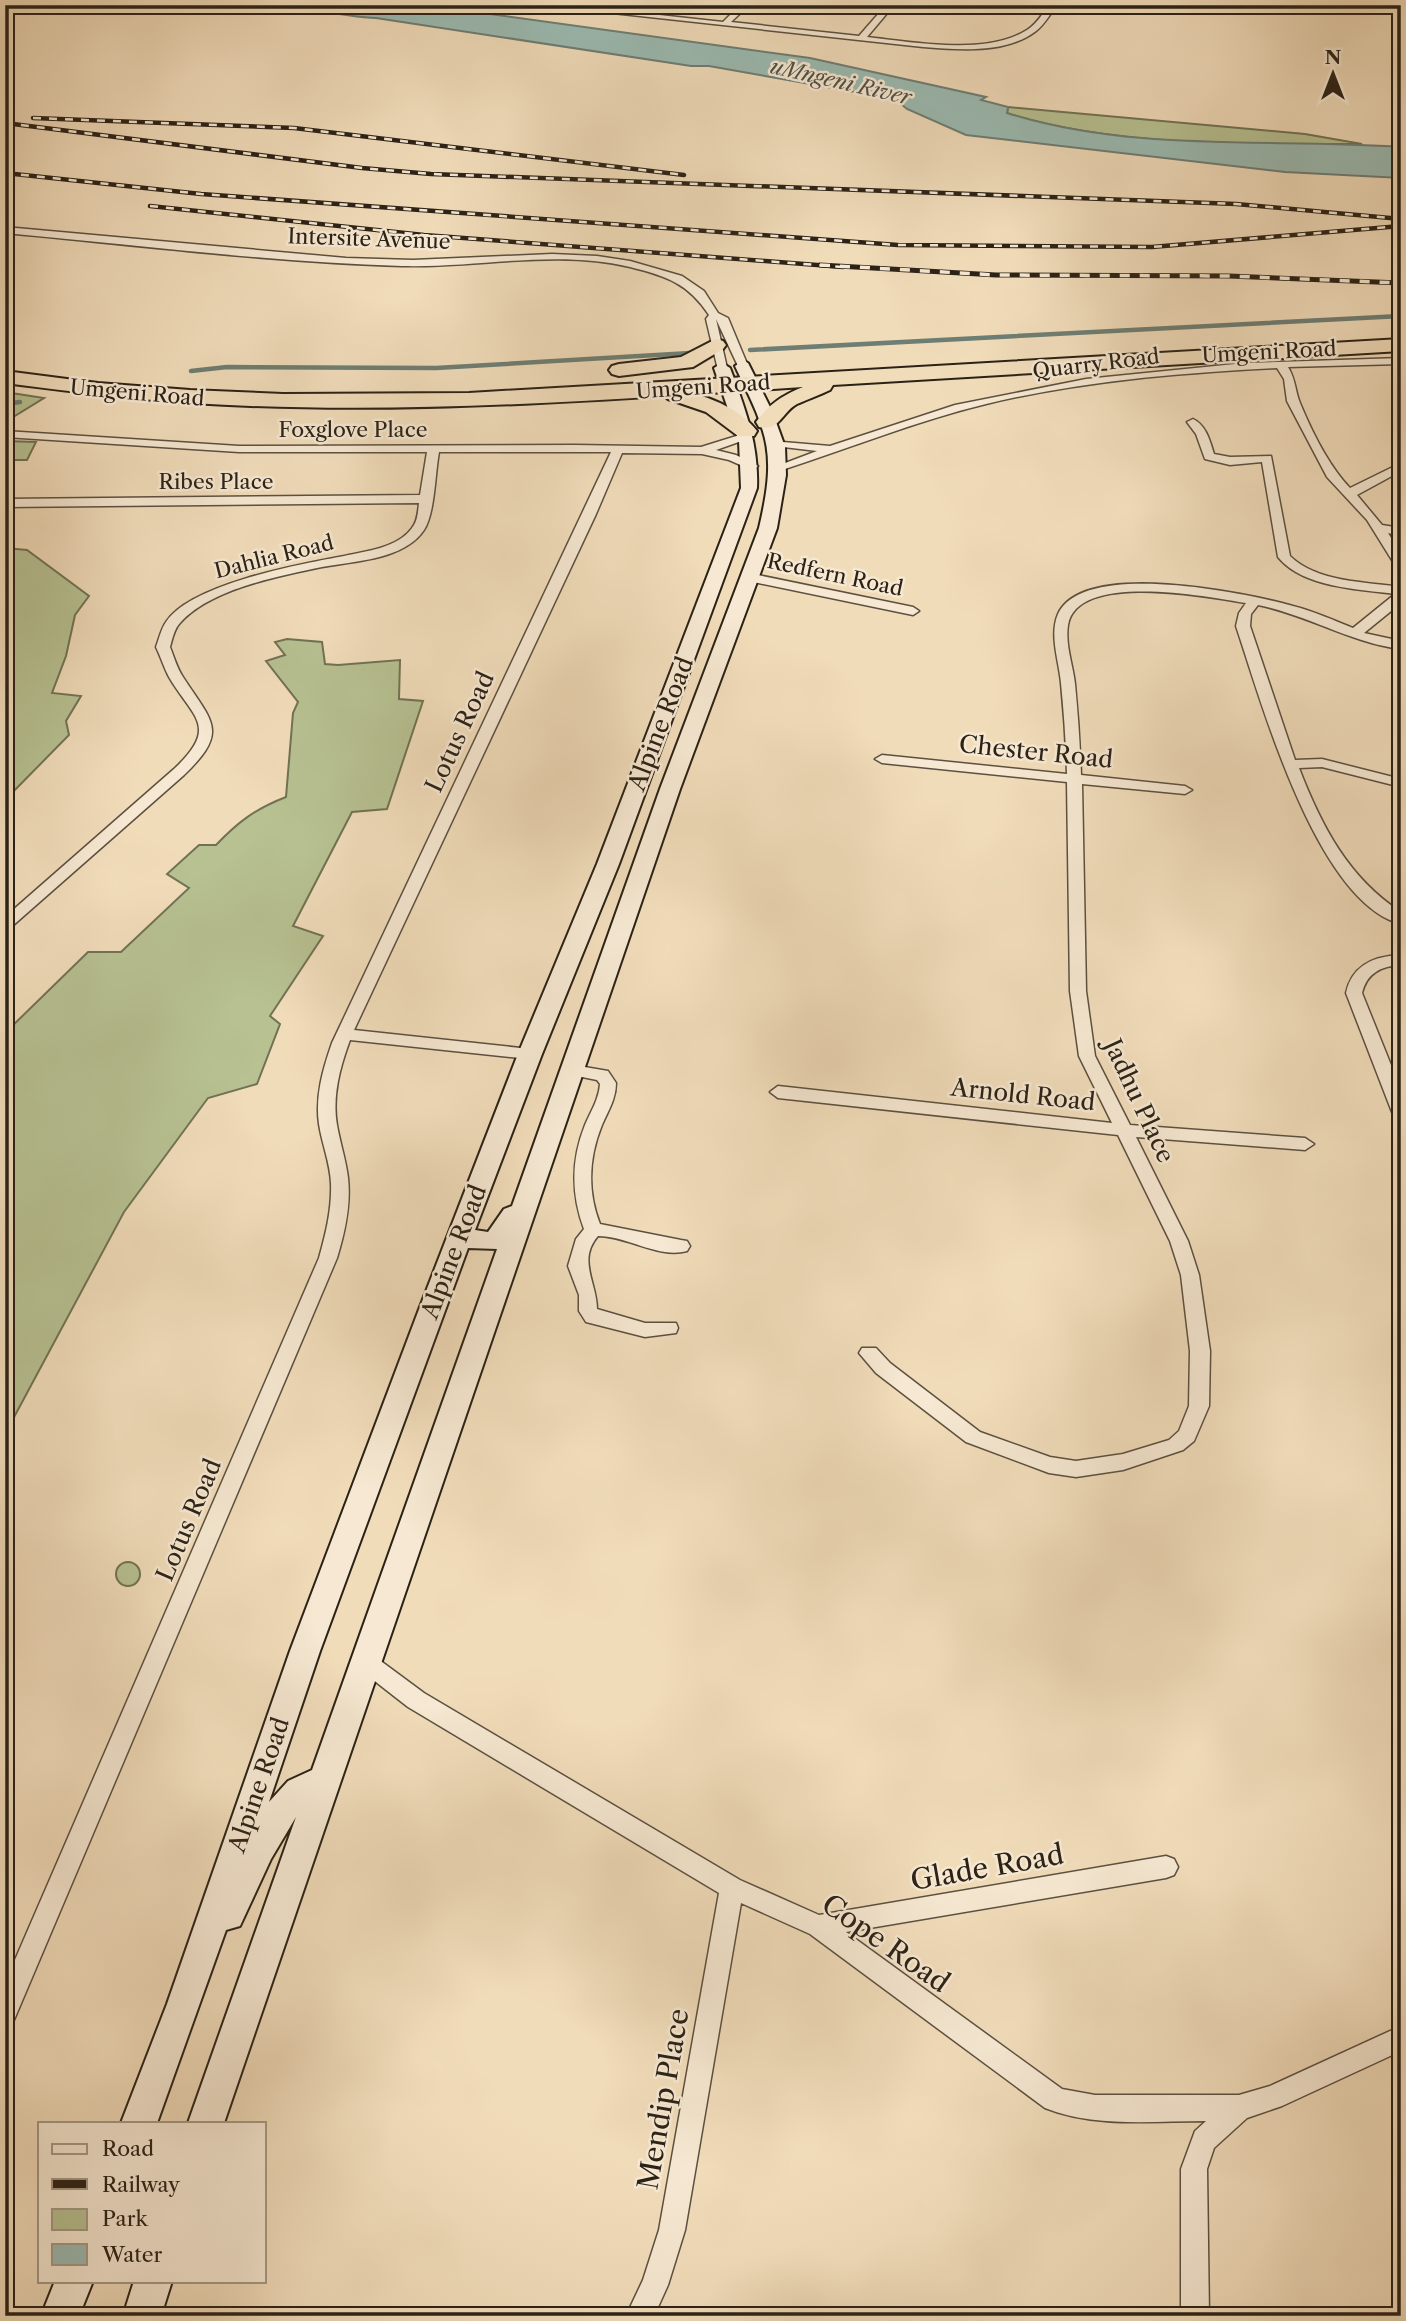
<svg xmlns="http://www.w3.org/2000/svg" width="1406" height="2321" font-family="'Libre Caslon Text',serif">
  <rect width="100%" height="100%" fill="#f1dcba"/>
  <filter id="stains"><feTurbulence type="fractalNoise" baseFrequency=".00286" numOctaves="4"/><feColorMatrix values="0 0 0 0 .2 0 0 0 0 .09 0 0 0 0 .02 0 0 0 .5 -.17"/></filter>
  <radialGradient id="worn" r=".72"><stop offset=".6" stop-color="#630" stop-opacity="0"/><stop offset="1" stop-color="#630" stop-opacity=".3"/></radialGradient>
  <path fill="#b7c192" stroke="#717254" stroke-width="2" d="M1008 107 1305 134 1362 144C1249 144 1115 147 1007 113Z
    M5 392 44 398 5 422Z
    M5 441 36 442 27 460H5Z
    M5 548 27 550 89 596 75 615 66 656 52 693 81 696 66 721 69 735 5 800Z
    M287 639 322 642 325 664 338 665 400 660 399 699 423 701 387 809 352 812 293 926 323 936 270 1016 280 1024 257 1084 208 1098 124 1212 5 1434V1077L8 1074 5 1070V1033L88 952H121L189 888 167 874 199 845H216C238 822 255 809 286 797L293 713 298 702 266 661 285 655 275 642Z
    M116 1574a12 12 0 1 1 24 0a12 12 0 1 1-24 0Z"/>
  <path fill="#9bbbb2" stroke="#6e7e74" stroke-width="2" d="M148 5H425L810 58 986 97 981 100 1008 107 1007 113C1134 153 1270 138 1401 147V178L1285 172 966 135 907 109 895 99 709 66H691L376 18C353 18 327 9 305 14L202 11Z"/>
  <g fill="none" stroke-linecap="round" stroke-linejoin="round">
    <path stroke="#6e7e74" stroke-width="4.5" d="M750 350 1401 316
      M191 371 227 367 436 368 690 353
      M5 404 20 402"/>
    <defs>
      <path id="street" d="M539 5H568L723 22 740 5H749L731 22 859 36 886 5H894L867 37C913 42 986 56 1027 30 1037 24 1042 14 1049 5H1057C1050 14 1045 24 1036 31 1006 54 959 50 923 47Z
        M5 227 346 258 413 260 552 254 597 256 630 261 682 276 704 291 718 313 728 318 748 366 743 369 738 366 716 319 727 368 718 370 706 319 709 315C688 283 666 276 630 267 556 249 478 268 402 266 270 262 137 245 5 233Z
        M1401 358V364L1288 367C1296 380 1295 391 1300 403 1312 432 1329 466 1350 488L1401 463V471L1357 495 1382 525 1401 528V536L1388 533 1401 554V569L1395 565 1367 520 1327 477 1287 401 1284 379 1277 368C1180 373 1081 381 986 404 916 421 850 448 782 470L772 468 817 451 775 446 769 443 771 441 830 446 955 405 1086 379 1245 363Z
        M1193 419C1206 425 1210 441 1214 454L1230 457 1271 456 1290 556C1316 582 1366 582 1401 587V603L1364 633 1401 641V649C1351 643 1308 615 1258 605L1251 614 1250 626 1295 760 1322 759 1401 779V787L1322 767 1299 768C1321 825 1348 878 1401 912V924C1316 902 1261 700 1236 626L1239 613 1246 603C1209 597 1077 571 1068 625 1065 645 1073 665 1075 684 1078 714 1080 745 1081 775L1185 786 1192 790 1185 794 1082 784 1086 991 1095 1056 1130 1125 1305 1138 1314 1144 1305 1150 1136 1137 1188 1241 1199 1275 1210 1351 1209 1406 1194 1441 1183 1450 1123 1470 1076 1477 1049 1473 966 1442 876 1373 859 1353 862 1348H876L890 1363 980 1432 1050 1457 1076 1461 1123 1454 1169 1440 1179 1431 1189 1406 1190 1351 1181 1275 1170 1241 1118 1135 778 1098 770 1092 778 1086 1112 1123 1079 1056 1070 991 1067 782 882 763 875 759 882 755 1067 774C1066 743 1064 713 1061 683 1059 661 1049 635 1058 614 1083 559 1247 593 1293 606 1313 611 1333 620 1353 628L1395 594C1359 589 1303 588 1278 557L1262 462 1230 465 1205 459 1196 434 1187 422Z
        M5 431 239 446 575 445 701 447 746 433 750 434V438L716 450 736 455 758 466 752 470 729 460 702 454 622 453 596 514 354 1030 530 1049 538 1054 530 1059 350 1040C340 1067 332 1096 337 1125 340 1143 346 1160 348 1178 351 1205 345 1232 337 1258L14 2020 5 2024V1983L319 1258C326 1233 332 1209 331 1183 330 1162 322 1144 319 1124 315 1096 323 1069 332 1043L611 452H439C435 473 435 513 424 530 404 560 354 561 322 567 279 576 210 589 180 623 174 629 172 640 170 647 174 657 177 668 183 677 212 722 230 731 184 775L10 928 5 930V917L174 769C220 726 193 718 169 677 164 668 161 657 156 647 159 639 161 629 166 622 190 584 301 564 344 556 366 551 398 548 412 528 418 521 418 511 419 503L5 507V499L420 495 427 452H239L5 437Z
        M748 573 913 607 919 611 913 615 744 580V574Z
        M1401 955V965C1381 966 1367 973 1362 993L1401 1090V1118L1392 1112 1346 993C1352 965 1374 956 1401 955Z
        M573 1065 608 1071 616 1083C616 1099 608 1111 602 1125 589 1157 587 1191 600 1224L681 1240 687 1241 690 1246 687 1251C659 1259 627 1236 598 1236 577 1260 597 1283 597 1309L645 1323H676L678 1328 676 1333 645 1337 586 1322 579 1311V1295L568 1266 576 1239 584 1229C571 1194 571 1160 585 1125 591 1111 599 1099 600 1084L597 1080 567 1074 565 1070Z
        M366 1653 374 1656 424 1693 740 1880 819 1915 1166 1856 1174 1859 1178 1867 1174 1875 1166 1878 846 1932 1062 2089 1095 2095H1239L1270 2086 1401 2026V2051L1282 2106 1247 2118 1214 2148 1207 2169 1209 2316H1181V2169L1195 2131 1206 2121C1153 2121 1095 2128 1045 2108L810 1934 741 1903 685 2230 668 2285 654 2316H626L643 2280 659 2230 719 1893 408 1707 358 1668 355 1662 358 1656Z"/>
      <path id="secondary" d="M1373 5H1401V11Z
        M743 361 748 363 772 411 785 447 786 475 777 528 680 789 224 2123H188L296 1817 271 1859 240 1926 226 1930 157 2123H121L167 2004 290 1651 418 1312 518 1054 597 864 741 488 739 441 714 368 722 363 730 368C745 408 759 445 757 488L619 864 542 1054 475 1230 488 1232 504 1209 512 1206 660 789 759 528C777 451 768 435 735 366ZM468 1248 497 1249 312 1770 288 1781 269 1802 320 1651Z
        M55 2281H93L79 2316H41Z
        M134 2281H172L161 2316H123Z"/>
      <path id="highway" d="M716 339 723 341 726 345 723 349 693 367 619 376 612 374 609 370 612 366 619 364 681 357Z
        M1401 339V351L833 385 830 390C820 395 808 399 797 404 782 412 779 432 759 427L756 422C769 404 783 395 803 387L695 394C717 400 743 412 757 431L754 436H738L706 412 668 399 665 396C507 406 349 413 191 403 129 399 67 391 5 383V371L98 383 190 390 283 394 469 393Z"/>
    </defs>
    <use href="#street" stroke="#5c5040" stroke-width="3"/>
    <use href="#secondary" stroke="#2b2217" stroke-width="4"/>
    <use href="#highway" stroke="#2b2217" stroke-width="4"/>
    <use href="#street" fill="#f6e8d2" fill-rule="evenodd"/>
    <use href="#secondary" fill="#f6e8d2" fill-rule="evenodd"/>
    <use href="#highway" fill="#f1dcba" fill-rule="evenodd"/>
    <defs>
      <path id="rail-far1" d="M33 118 294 128 684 175
        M5 123 362 168 431 174 1236 204 1401 219
        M5 173 201 194 898 245 1152 247 1401 226
        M150 206 424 235 843 267"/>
      <path id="rail" d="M820 265 996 275 1229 276 1401 283"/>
    </defs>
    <use href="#rail-far1" stroke="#2b2217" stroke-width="4.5"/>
    <use href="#rail" stroke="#2b2217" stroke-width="5"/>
    <use href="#rail-far1" stroke="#f6e8d2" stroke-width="2.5" stroke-dasharray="8" stroke-linecap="butt"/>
    <use href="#rail" stroke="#f6e8d2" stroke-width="3.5" stroke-dasharray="10" stroke-linecap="butt"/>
  </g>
  <g text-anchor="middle" stroke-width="5" stroke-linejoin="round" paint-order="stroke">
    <g font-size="21" font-style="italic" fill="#4d5046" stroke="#f6e8d2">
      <text transform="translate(841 82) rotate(13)" y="7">uMngeni River</text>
    </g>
    <g font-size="21" fill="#2b2217" stroke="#f6e8d2">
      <text transform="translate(369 239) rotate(2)" y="7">Intersite Avenue</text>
      <text transform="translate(1269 352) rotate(-3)" y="7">Umgeni Road</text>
      <text transform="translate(1096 364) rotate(-7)" y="7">Quarry Road</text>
      <text transform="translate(703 387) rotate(-4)" y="7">Umgeni Road</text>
      <text transform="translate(137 393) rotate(5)" y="7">Umgeni Road</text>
      <text x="353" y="437">Foxglove Place</text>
      <text x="216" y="489">Ribes Place</text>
      <text transform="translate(274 557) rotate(-14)" y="7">Dahlia Road</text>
      <text transform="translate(835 575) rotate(12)" y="7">Redfern Road</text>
    </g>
    <g font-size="24" fill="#2b2217" stroke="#f6e8d2">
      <text transform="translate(661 724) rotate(-69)" y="8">Alpine Road</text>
      <text transform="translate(460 732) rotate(-65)" y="8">Lotus Road</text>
      <text transform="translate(1036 752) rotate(6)" y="8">Chester Road</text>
      <text transform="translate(1023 1095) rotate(6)" y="8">Arnold Road</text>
      <text transform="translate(1139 1101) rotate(65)" y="8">Jadhu Place</text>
      <text transform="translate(454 1252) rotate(-69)" y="8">Alpine Road</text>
      <text transform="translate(189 1520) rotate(-67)" y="8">Lotus Road</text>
      <text transform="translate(259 1785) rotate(-71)" y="8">Alpine Road</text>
    </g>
    <g font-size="28" fill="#2b2217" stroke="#f6e8d2">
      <text transform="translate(987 1867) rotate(-10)" y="10">Glade Road</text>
      <text transform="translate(886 1943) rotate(35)" y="10">Cope Road</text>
      <text transform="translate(663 2099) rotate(-80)" y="10">Mendip Place</text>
    </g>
  </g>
  <rect width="1406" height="2321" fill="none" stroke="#f1dcba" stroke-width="28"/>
  <rect x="7" y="7" width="1392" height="2307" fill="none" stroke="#2b2217" stroke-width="3.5"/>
  <rect x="14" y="14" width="1378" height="2293" fill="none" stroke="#2b2217" stroke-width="2"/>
  <rect x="38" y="2122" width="228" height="161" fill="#f6e8d2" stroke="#a59987" stroke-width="2"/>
  <rect x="52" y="2144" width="35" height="10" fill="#f6e8d2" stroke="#a59987" stroke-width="2"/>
  <text x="102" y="2156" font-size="21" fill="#2b2217">Road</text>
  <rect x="52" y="2179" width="35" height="10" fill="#2b2217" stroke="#a59987" stroke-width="2"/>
  <text x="102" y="2192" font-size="21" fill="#2b2217">Railway</text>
  <rect x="52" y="2209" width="35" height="21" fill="#b7c192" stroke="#a59987" stroke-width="2"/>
  <text x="102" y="2226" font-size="21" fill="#2b2217">Park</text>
  <rect x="52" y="2244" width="35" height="21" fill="#9bbbb2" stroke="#a59987" stroke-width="2"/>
  <text x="102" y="2262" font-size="21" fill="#2b2217">Water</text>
  <g transform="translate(1333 74)" stroke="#f6e8d2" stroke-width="5" paint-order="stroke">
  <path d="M0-5L12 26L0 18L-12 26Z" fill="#2b2217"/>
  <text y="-10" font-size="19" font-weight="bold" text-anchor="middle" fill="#2b2217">N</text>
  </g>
  <rect width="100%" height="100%" filter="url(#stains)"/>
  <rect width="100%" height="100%" fill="url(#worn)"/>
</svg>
